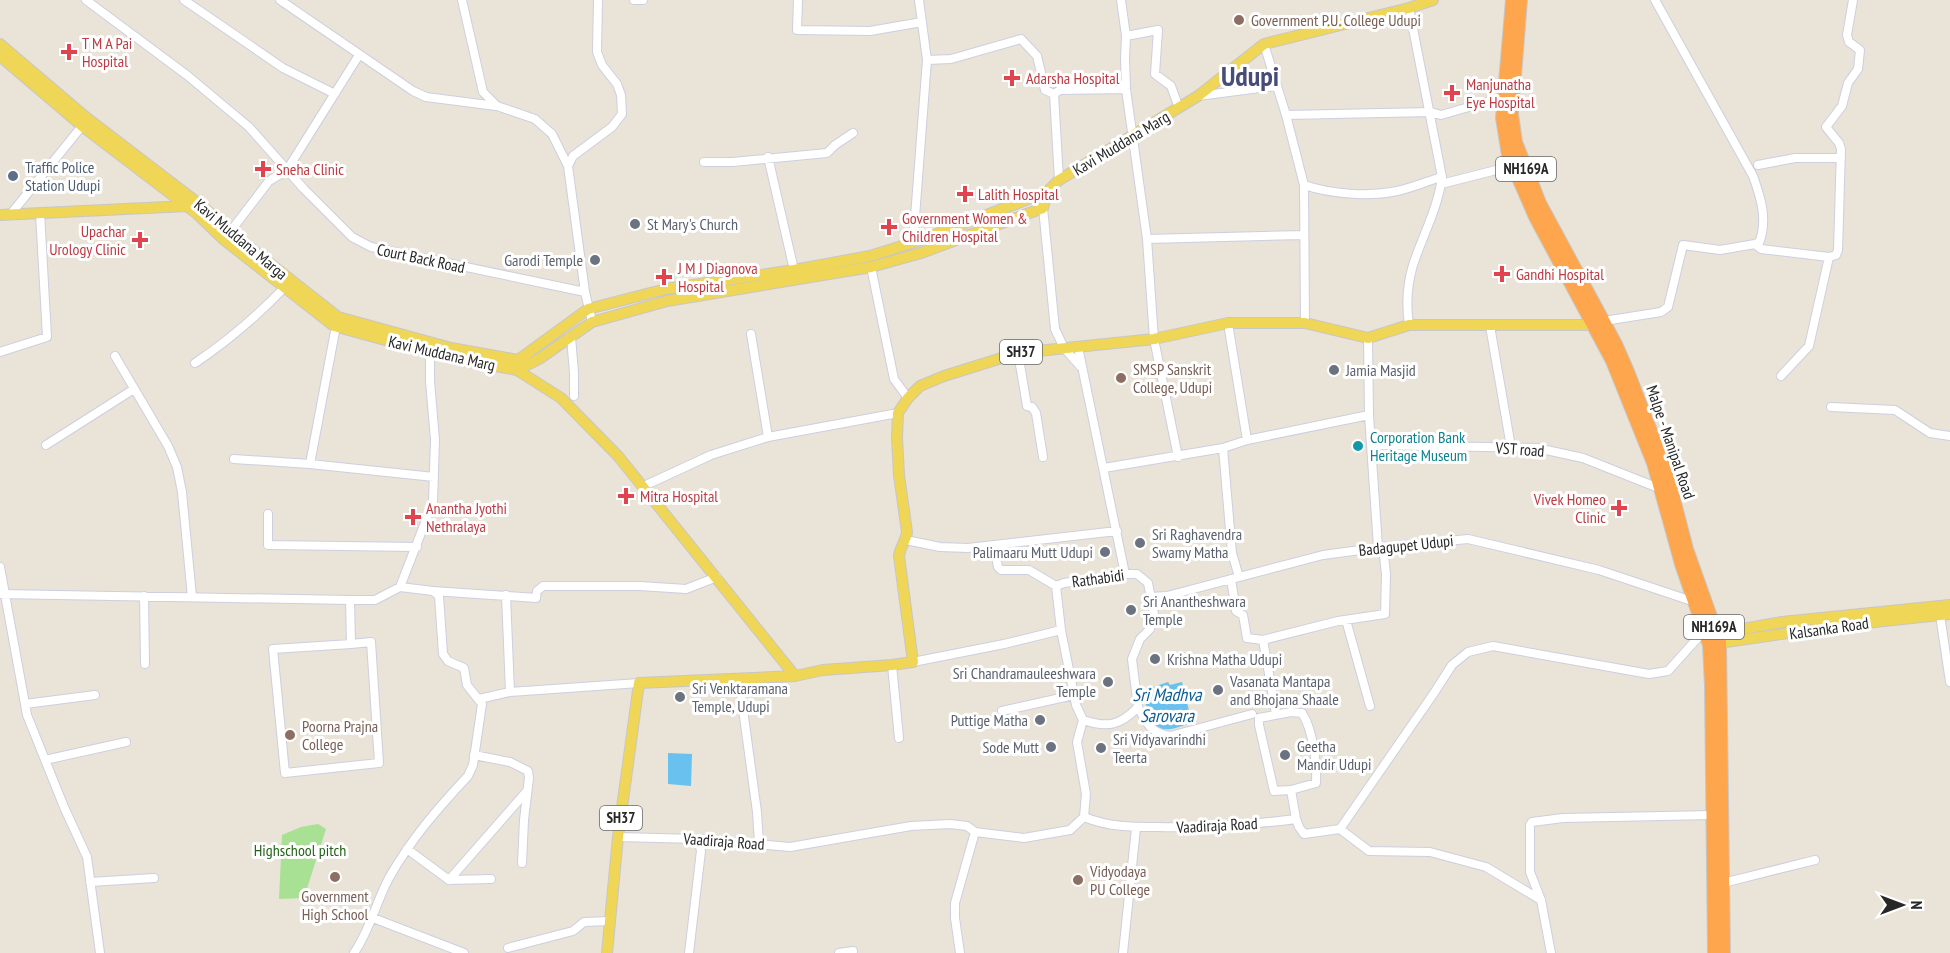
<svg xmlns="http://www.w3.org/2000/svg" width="1950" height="953" font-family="'PT Sans Narrow',sans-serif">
  <rect width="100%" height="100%" fill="#eae3d7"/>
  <path fill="#a8e193" d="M318 824 326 829 304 898 279 899 282 835 301 827Z"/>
  <path fill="#68c1ee" d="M1168 682 1170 685 1182 682 1192 723C1177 727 1164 735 1150 723L1144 695 1147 689Z
    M668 753 692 754 691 786 668 784Z"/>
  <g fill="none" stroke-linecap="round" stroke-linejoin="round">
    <defs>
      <path id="minor" d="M86 0 188 76 249 127 304 189 352 237 371 247 585 292
        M184 0 283 68 335 94
        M280 0 413 91 426 97 496 106
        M462 0 483 92 497 106 535 119 552 134 568 166 585 292 592 322
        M634 0H643
        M798 0 797 30 870 31 922 22
        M1121 0 1126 36 1125 58 1126 89 1147 239 1154 339 1178 457
        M1126 36 1158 30 1155 74 1171 86 1179 108
        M1264 44 1286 115 1304 185 1305 323
        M927 60 951 59 1021 39 1037 56 1045 90 1054 94 1060 90 1126 89
        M1054 94 1059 180
        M1198 96 1276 86
        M1286 115 1431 112 1441 115 1507 96
        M768 157 794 270
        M704 162H733L827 153 835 145 853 133
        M1758 165 1795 158H1841
        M568 166 573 156 612 127 622 114 621 95 617 84 602 65 597 52 598 0
        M1441 184 1516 165
        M1304 185C1331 194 1368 197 1397 191 1412 188 1427 181 1442 177
        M1043 208 1055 329 1064 348 1081 367
        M10 215 82 126
        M230 232 269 181 287 170 359 55
        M1147 239 1303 235
        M918 241 914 230 927 60 919 0
        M1755 244 1761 249 1829 257 1836 255 1838 250 1841 149 1839 143 1826 127 1842 106 1848 83 1858 69 1860 50 1849 42 1847 35 1853 0
        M871 267 894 379 908 398
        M1604 321 1661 312 1668 307 1683 245 1720 250 1755 244 1759 243C1768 220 1761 198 1753 176L1655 0
        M1228 323 1247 440
        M1409 325C1406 305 1407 285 1413 265 1423 235 1438 208 1442 177L1409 8
        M1490 326 1511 447
        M751 334 768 437
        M571 337 574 373V396
        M1368 338 1369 415 1378 547
        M1078 347 1125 574
        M0 352 47 337 40 213
        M1018 353 1027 406 1032 407 1036 413 1043 457
        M115 356 168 446 177 467 182 492 192 597
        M195 363C228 341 257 316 284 288
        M1781 376 1809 346 1829 257
        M1831 407 1895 410 1930 433 1950 436
        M46 445 134 389
        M1372 445 1537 448 1583 458 1661 489
        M1223 448 1232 553 1239 577
        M234 459 310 464 434 477
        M310 464 336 326
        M1104 468 1223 448 1247 440 1369 415
        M644 486 711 455 768 437 898 413
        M268 514V545L417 547
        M906 540 940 547 968 548 1117 531
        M994 546 998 567 1001 570H1029L1056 586
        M0 567 27 715 64 807 87 857 100 953
        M1125 574H1137L1148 583 1154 614 1150 629 1140 639 1132 659 1138 707C1120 726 1107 728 1083 720L1076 705 1061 630 1056 586 1064 583Z
        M1231 579 1236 611 1243 615 1247 638 1263 640
        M400 587 433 502 435 440 430 381V352
        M433 591 536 598 537 591 543 586H640L686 589 717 577
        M0 594 350 600H375L400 587 433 591 439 596 443 654 448 661 464 668 467 685 482 704 473 765 468 776C438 808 411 839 389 878 376 902 370 930 354 953
        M506 595 510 692
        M144 596 145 664
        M1151 597 1167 596 1323 555 1383 547 1468 539 1599 570 1695 602
        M350 600 351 644 371 642 379 763 285 773 273 649 351 644
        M1940 615 1950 682
        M1346 620 1370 706
        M913 662 1004 644 1061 630
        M892 665 899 738
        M739 680 757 812 759 843
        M479 699 510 692 639 683
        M25 704 95 695
        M1138 707C1147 724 1151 733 1170 736L1252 714
        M1002 711 1074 695
        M1276 714 1263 640 1338 621 1385 614 1386 574 1383 547
        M1083 720 1077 742 1086 794 1084 817
        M474 755 510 762 528 771 529 778 524 820 522 863
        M45 760 126 742
        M1291 790 1274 791 1259 725V718L1291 712 1302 713C1313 730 1317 763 1316 783L1291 790 1296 819
        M1084 817C1109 827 1131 827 1157 827 1204 828 1250 825 1296 819L1299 827 1304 834 1340 829 1434 693 1452 665 1468 652 1493 646 1649 674 1668 671 1704 631
        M1340 829 1369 851 1430 852 1486 867 1541 900
        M618 837 698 839 790 847 911 826 950 824 967 826 975 832 1024 838 1070 830 1084 817
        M407 849 449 880 527 791
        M449 880 491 879
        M90 882 154 878
        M1723 883 1815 860
        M373 918 464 953
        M508 948 573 931 584 922 610 921
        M689 953 701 851 698 839
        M839 953 853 951
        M960 953 955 918V903L975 832
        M1123 953 1136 828
        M1551 953 1541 900 1530 872V825L1532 822 1563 818 1712 815"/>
      <path id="major" d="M0 44 87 118 202 206 230 232 338 317 451 348 518 360
        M0 56 82 126 196 213 223 239 334 326 458 360 507 368 517 370 539 359 592 322 667 301 871 267 921 253 1043 208 1047 192
        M0 215 188 206
        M518 360 588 309 666 289 794 270 870 256 918 241 1047 192 1059 180 1198 96 1264 44 1409 8 1433 0
        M518 366 517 370 561 398 618 456 795 676
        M1709 635 1782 622 1950 605
        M1712 644 1837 626 1950 614
        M607 953 618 837 639 683 795 676 823 670 892 665 913 662 899 556C900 547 906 541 907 532L899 475 897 438 898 413 908 398 920 386 944 376 1018 353 1154 339 1228 323H1305L1368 338 1409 325H1592"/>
      <path id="highway" d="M1512 0 1502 118 1508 155 1535 217 1612 361 1653 463 1681 564 1709 645 1711 686 1714 953
        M1521 0 1512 114 1516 142 1540 203 1616 344 1627 369 1667 472 1687 549 1720 642 1724 953"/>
    </defs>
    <use href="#minor" stroke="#cdcfe0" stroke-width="10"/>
    <use href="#major" stroke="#c7c7c7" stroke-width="12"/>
    <use href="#highway" stroke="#c7c7c7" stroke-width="14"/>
    <use href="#minor" stroke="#fff" stroke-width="8"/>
    <use href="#major" stroke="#f0d656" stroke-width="10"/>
    <use href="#highway" stroke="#fea64e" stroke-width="12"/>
  </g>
  <g fill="#8d6e63" stroke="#fff" stroke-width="2">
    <circle cx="1239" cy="20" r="6"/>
    <circle cx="1121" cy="378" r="6"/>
    <circle cx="290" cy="735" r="6"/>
    <circle cx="335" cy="877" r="6"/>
    <circle cx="1078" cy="880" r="6"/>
  </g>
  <g fill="#e0444e" stroke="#fff" stroke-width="2">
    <path d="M66 43h6v6h6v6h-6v6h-6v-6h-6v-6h6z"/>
    <path d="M1009 69h6v6h6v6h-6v6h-6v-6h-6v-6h6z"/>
    <path d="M1449 84h6v6h6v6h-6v6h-6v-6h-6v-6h6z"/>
    <path d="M260 160h6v6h6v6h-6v6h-6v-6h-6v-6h6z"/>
    <path d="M962 185h6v6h6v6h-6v6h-6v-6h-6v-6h6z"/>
    <path d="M886 218h6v6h6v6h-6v6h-6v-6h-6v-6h6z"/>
    <path d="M137 231h6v6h6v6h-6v6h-6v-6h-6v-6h6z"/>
    <path d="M1499 265h6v6h6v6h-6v6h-6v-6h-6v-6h6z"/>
    <path d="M661 268h6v6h6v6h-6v6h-6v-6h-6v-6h6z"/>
    <path d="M623 487h6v6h6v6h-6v6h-6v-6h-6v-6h6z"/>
    <path d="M1616 499h6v6h6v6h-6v6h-6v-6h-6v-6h6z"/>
    <path d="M410 508h6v6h6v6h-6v6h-6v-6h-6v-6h6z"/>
  </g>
  <circle fill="#5c6f8a" stroke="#fff" stroke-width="2" cx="13" cy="176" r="6"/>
  <g fill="#6b7280" stroke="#fff" stroke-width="2">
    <circle cx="635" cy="224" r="6"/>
    <circle cx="595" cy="260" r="6"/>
    <circle cx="1334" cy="370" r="6"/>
    <circle cx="1140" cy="543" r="6"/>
    <circle cx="1105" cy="552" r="6"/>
    <circle cx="1131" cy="610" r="6"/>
    <circle cx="1155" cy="659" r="6"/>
    <circle cx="1108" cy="682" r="6"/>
    <circle cx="1218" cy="690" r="6"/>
    <circle cx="680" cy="697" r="6"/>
    <circle cx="1040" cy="720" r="6"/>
    <circle cx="1051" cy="747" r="6"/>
    <circle cx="1101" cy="748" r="6"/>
    <circle cx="1285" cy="755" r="6"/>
  </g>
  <circle fill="#0f9aa8" stroke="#fff" stroke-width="2" cx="1358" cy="446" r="6"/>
  <g text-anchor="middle" stroke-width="6" stroke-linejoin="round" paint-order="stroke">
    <g fill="#fff" stroke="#686868" stroke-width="1.5">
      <rect x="1496" y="157" width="60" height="24" rx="4.5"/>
      <rect x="1000" y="340" width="42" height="24" rx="4.5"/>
      <rect x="1684" y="615" width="60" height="24" rx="4.5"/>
      <rect x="600" y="806" width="42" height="24" rx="4.5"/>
    </g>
    <g font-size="15" font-weight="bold" fill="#272727">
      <text x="1526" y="174">NH169A</text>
      <text x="1021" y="357">SH37</text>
      <text x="1714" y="632">NH169A</text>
      <text x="621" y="823">SH37</text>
    </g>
    <g font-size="16" fill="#785e54" stroke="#fff" text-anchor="start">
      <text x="1251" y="26">Government P.U. College Udupi</text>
      <text x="1133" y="375">SMSP Sanskrit<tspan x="1133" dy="18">College, Udupi</tspan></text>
      <text x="302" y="732">Poorna Prajna<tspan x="302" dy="18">College</tspan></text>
      <text x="1090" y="877">Vidyodaya<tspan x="1090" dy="18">PU College</tspan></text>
      <text x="335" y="902" text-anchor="middle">Government<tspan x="335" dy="18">High School</tspan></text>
    </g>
    <g font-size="16" fill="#be3a42" stroke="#fff" text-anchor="start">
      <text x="82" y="49">T M A Pai<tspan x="82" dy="18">Hospital</tspan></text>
      <text x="1026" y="84">Adarsha Hospital</text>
      <text x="1466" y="90">Manjunatha<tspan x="1466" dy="18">Eye Hospital</tspan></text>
      <text x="276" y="175">Sneha Clinic</text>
      <text x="978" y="200">Lalith Hospital</text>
      <text x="902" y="224">Government Women &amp;<tspan x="902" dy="18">Children Hospital</tspan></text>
      <text x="126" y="237" text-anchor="end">Upachar<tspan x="126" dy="18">Urology Clinic</tspan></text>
      <text x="678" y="274">J M J Diagnova<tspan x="678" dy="18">Hospital</tspan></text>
      <text x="1516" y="280">Gandhi Hospital</text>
      <text x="640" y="502">Mitra Hospital</text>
      <text x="1606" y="505" text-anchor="end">Vivek Homeo<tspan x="1606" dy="18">Clinic</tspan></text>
      <text x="426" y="514">Anantha Jyothi<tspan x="426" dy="18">Nethralaya</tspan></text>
    </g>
    <g font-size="16" fill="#272727" stroke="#fff">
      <text transform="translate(1121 143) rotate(-31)" y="6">Kavi Muddana Marg</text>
      <text transform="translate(241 239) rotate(40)" y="6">Kavi Muddana Marga</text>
      <text transform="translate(421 258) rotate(12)" y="6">Court Back Road</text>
      <text transform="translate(442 353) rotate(13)" y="6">Kavi Muddana Marg</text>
      <text transform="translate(1671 442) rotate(71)" y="6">Malpe - Manipal Road</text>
      <text transform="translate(1520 449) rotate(4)" y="6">VST road</text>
      <text transform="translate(1406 545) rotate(-6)" y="6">Badagupet Udupi</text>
      <text transform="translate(1098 578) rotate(-8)" y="6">Rathabidi</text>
      <text transform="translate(1829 628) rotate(-8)" y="6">Kalsanka Road</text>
      <text transform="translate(1217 825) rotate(-3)" y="6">Vaadiraja Road</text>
      <text transform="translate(724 841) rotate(4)" y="6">Vaadiraja Road</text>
    </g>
    <g font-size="16" fill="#4e5e75" stroke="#fff" text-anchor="start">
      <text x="25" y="173">Traffic Police<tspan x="25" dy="18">Station Udupi</tspan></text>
    </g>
    <g font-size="16" fill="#5b616d" stroke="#fff" text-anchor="start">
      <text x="647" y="230">St Mary's Church</text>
      <text x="583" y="266" text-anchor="end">Garodi Temple</text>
      <text x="1346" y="376">Jamia Masjid</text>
      <text x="1152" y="540">Sri Raghavendra<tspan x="1152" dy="18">Swamy Matha</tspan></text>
      <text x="1093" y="558" text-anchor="end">Palimaaru Mutt Udupi</text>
      <text x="1143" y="607">Sri Anantheshwara<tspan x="1143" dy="18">Temple</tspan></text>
      <text x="1167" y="665">Krishna Matha Udupi</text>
      <text x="1096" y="679" text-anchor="end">Sri Chandramauleeshwara<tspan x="1096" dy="18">Temple</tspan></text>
      <text x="1230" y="687">Vasanata Mantapa<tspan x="1230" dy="18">and Bhojana Shaale</tspan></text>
      <text x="692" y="694">Sri Venktaramana<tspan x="692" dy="18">Temple, Udupi</tspan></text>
      <text x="1028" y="726" text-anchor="end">Puttige Matha</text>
      <text x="1113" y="745">Sri Vidyavarindhi<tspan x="1113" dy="18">Teerta</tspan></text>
      <text x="1297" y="752">Geetha<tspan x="1297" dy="18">Mandir Udupi</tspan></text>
      <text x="1039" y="753" text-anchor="end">Sode Mutt</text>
    </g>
    <g font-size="16" fill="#0d838f" stroke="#fff" text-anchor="start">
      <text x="1370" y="443">Corporation Bank<tspan x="1370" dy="18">Heritage Museum</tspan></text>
    </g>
    <g font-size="16" fill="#236218" stroke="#fff">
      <text x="300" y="856">Highschool pitch</text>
    </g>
    <g font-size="18" font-style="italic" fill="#0d5d95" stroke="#fff">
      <text x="1167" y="701">Sri Madhva<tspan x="1167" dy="21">Sarovara</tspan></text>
    </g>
    <g font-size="28" font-weight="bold" fill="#484d77" stroke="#fff">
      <text x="1250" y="86">Udupi</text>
    </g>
  </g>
  <g transform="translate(1902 905) rotate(90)" stroke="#ffffff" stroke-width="4.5" paint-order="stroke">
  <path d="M0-4.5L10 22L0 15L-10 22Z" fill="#272727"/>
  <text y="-9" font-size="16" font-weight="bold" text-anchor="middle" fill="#272727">N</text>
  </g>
</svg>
